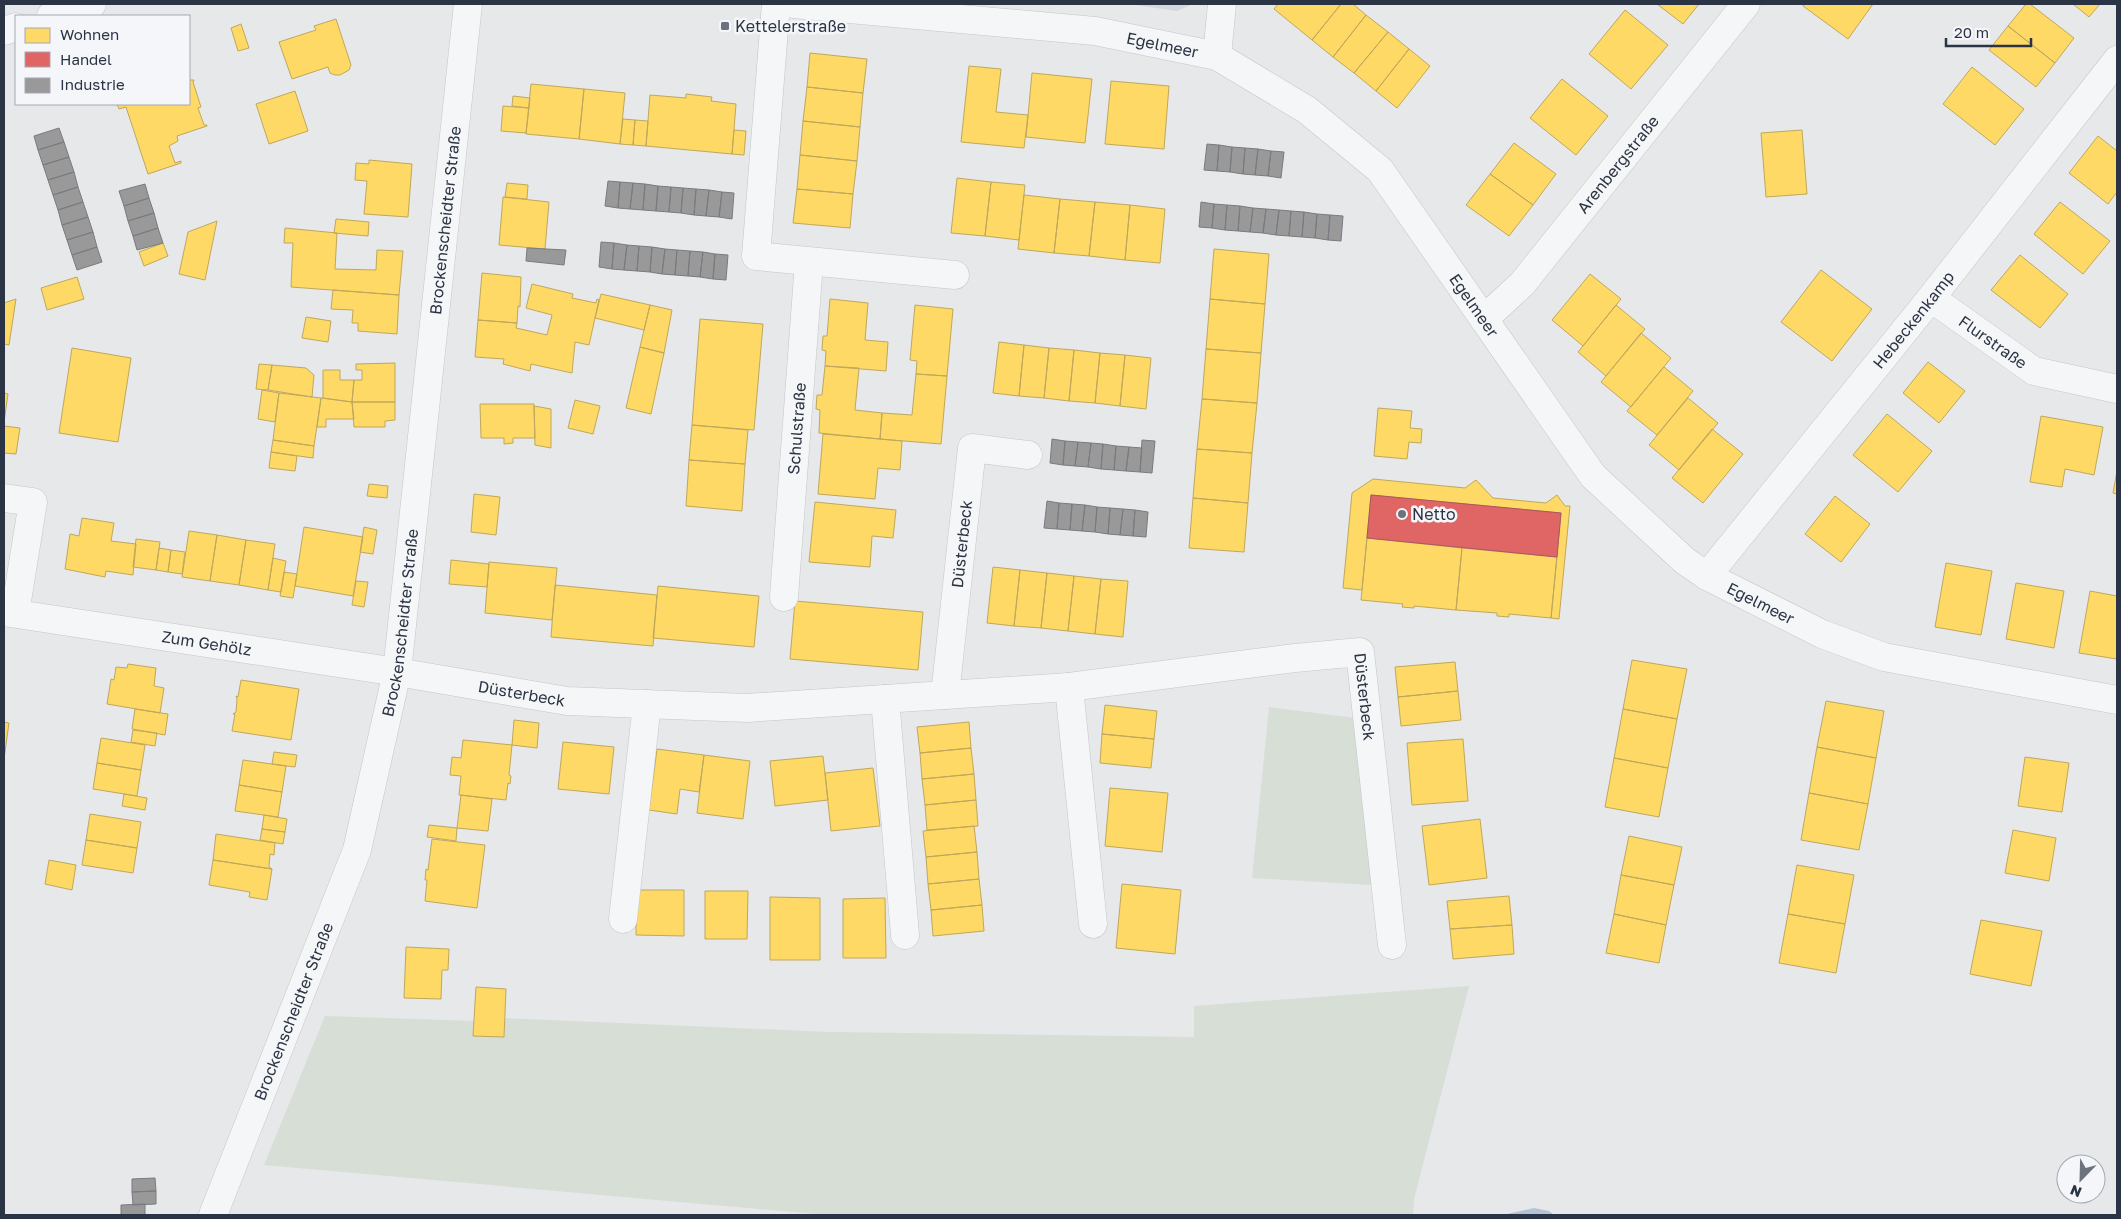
<svg xmlns="http://www.w3.org/2000/svg" width="2121" height="1219" font-family="'Golos Text',sans-serif">
  <rect width="100%" height="100%" fill="#e6e8ea"/>
  <path fill="#d4d7dd" d="M1129 4H1193L1177 11Z"/>
  <path fill="#d6ded6" d="M1269 707 1355 718 1372 885 1252 878Z
    M1469 986 1414 1199 1413 1215H827L264 1165 325 1016 474 1021 473 1036 504 1037 505 1018 830 1032 1194 1037V1006Z"/>
  <path fill="#b4c4d5" d="M1534 1208 1549 1211 1554 1215H1503Z"/>
  <path fill="#ffd966" stroke="#bfa85c" d="M1278 4H1341L1312 40 1274 9Z
    M1341 4H1353L1366 15 1333 57 1312 40Z
    M1657 4H1699L1683 24Z
    M1804 4H1873L1848 39 1803 6Z
    M2026 4H2030L2074 38 2055 63 2008 26Z
    M2073 4H2100L2089 17Z
    M1625 10 1668 45 1631 89 1589 54Z
    M1366 15 1388 32 1354 73 1333 57Z
    M336 19 351 65 349 70 340 75H335L330 73 328 67 292 79 279 42 316 30 314 26Z
    M241 24 249 48 238 51 231 28Z
    M2008 26 2055 63 2036 87 1989 50Z
    M1388 32 1409 49 1376 91 1354 73Z
    M1409 49 1430 66 1397 108 1376 91Z
    M810 53 867 59 863 93 807 87Z
    M969 66 1001 69 996 112 1028 115 1024 148 961 142Z
    M1972 67 2024 109 1995 145 1943 104Z
    M1032 73 1092 79 1085 143 1026 137Z
    M1562 79 1608 116 1576 155 1530 118Z
    M189 80H194L193 82 201 107 198 108 204 125H207V126L177 136 178 141 169 146 175 163 181 161V163L148 174 126 107 119 109 117 104H189Z
    M1111 81 1169 86 1164 149 1105 144Z
    M531 84 584 89 579 139 526 134Z
    M807 87 863 93 860 127 803 121Z
    M584 89 625 93 620 144 579 139Z
    M295 91 308 131 269 144 256 104Z
    M686 94 712 97 711 101 736 104 732 154 646 146 650 95 686 98Z
    M513 96 530 98 529 108 512 106Z
    M503 106 529 108 526 133 501 131Z
    M623 119 635 120 633 145 620 144Z
    M635 120 648 121 646 146 633 145Z
    M803 121 860 127 857 161 800 155Z
    M734 130 746 131 744 155 732 154Z
    M1802 130 1807 194 1766 197 1761 133Z
    M2098 136 2117 151V192L2108 204 2069 173Z
    M1514 143 1556 174 1533 205 1490 174Z
    M800 155 857 161 853 194 797 189Z
    M369 160 412 164 408 217 364 214 367 181 355 180 356 163 369 164Z
    M1490 174 1533 205 1509 236 1466 205Z
    M957 178 991 182 985 236 951 233Z
    M991 182 1025 185 1019 240 985 236Z
    M507 183 528 185 527 199 505 197Z
    M797 189 853 194 850 228 793 223Z
    M1024 195 1060 199 1054 253 1018 249Z
    M503 197 549 202 545 249 499 245Z
    M1060 199 1095 202 1089 256 1054 253Z
    M1095 202 1130 205 1125 260 1089 256Z
    M2060 202 2110 241 2083 274 2034 234Z
    M1130 205 1165 209 1160 263 1125 260Z
    M336 219 369 222 368 236 334 233Z
    M217 221 205 280 179 274 188 232Z
    M285 228 337 233 335 269 376 270 377 250 403 251 399 295 291 287 293 243H284Z
    M163 243 168 256 144 266 139 252Z
    M1214 249 1269 254 1265 304 1210 299Z
    M2020 255 2068 294 2040 328 1991 290Z
    M1821 270 1872 309 1832 361 1781 322Z
    M482 273 521 277 520 307 518 306 517 323 478 320Z
    M1590 274 1621 299 1583 346 1552 320Z
    M77 277 84 299 47 310 41 288Z
    M532 284 573 294 572 298 596 303 597 299 599 300 589 345 575 342 572 373 531 364 530 371 503 364 504 359 475 357 478 320 517 323 516 328 547 335 552 315 526 308Z
    M333 290 399 295 397 334 358 331V323H352L353 310 331 309Z
    M601 294 650 305 644 330 595 318Z
    M16 299 9 345 4 344V303Z
    M830 299 868 303 865 340 888 342 886 371 825 366 826 351 822 350 823 336H827Z
    M1210 299 1265 304 1261 353 1206 349Z
    M650 305 672 310 664 353 640 347Z
    M915 305 953 309 947 376 916 374 917 361 910 360Z
    M1616 305 1645 329 1606 376 1578 352Z
    M306 317 331 321 328 342 302 338Z
    M700 319 763 324 754 430 692 425Z
    M1641 333 1671 358 1631 407 1601 382Z
    M999 342 1024 345 1019 396 993 393Z
    M1024 345 1049 348 1044 398 1019 396Z
    M640 347 664 353 651 414 626 408Z
    M72 348 131 358 118 442 59 433Z
    M1049 348 1074 350 1069 401 1044 398Z
    M1206 349 1261 353 1257 403 1202 399Z
    M1074 350 1100 353 1095 403 1069 401Z
    M1100 353 1125 355 1120 406 1095 403Z
    M1125 355 1151 358 1146 409 1120 406Z
    M1928 362 1965 391 1939 423 1903 393Z
    M395 363V402H352L354 380H362V370H356V364Z
    M259 364 272 365 268 390 256 389Z
    M272 365 306 368 314 375 312 397 268 390Z
    M825 366 859 368 855 410 882 413 880 439 819 433 820 410 816 409 817 395H822Z
    M1664 367 1693 391 1657 435 1627 411Z
    M323 370H340V380H354L352 402 323 398Z
    M916 374 947 376 941 444 880 439 882 413 912 415Z
    M262 390 279 393 275 422 258 419Z
    M4 393 8 394 4 422Z
    M279 393 321 398 314 446 273 440Z
    M321 398 352 402 354 419H326V427H317Z
    M1688 398 1718 423 1679 470 1649 445Z
    M1202 399 1257 403 1252 453 1197 449Z
    M575 400 600 406 593 434 568 428Z
    M352 402H395V420L385 421V427H354Z
    M480 404H534L535 438H513V443L504 444V438H481Z
    M534 406 551 409V448L535 445Z
    M1378 408 1412 411 1410 428 1422 429 1421 443 1409 442 1407 459 1374 456Z
    M1887 414 1932 451 1898 492 1853 455Z
    M2041 416 2103 427 2094 475 2065 469 2062 487 2030 482Z
    M692 425 748 430 745 464 689 460Z
    M4 426 20 428 16 454 4 453Z
    M1712 429 1743 454 1703 503 1672 478Z
    M823 434 902 441 900 470 878 468 875 499 818 494Z
    M273 440 314 446 313 458 271 452Z
    M1197 449 1252 453 1248 503 1193 498Z
    M271 452 297 456 295 471 269 468Z
    M689 460 745 464 742 511 686 506Z
    M2117 471V494L2113 493Z
    M1373 479 1465 488 1476 480 1493 498 1546 503 1557 495 1565 506H1570L1559 619 1551 618 1561 513 1371 495 1362 590 1343 588 1352 493Z
    M369 484 388 486 387 498 367 496Z
    M474 494 500 497 496 535 471 532Z
    M1835 496 1870 524 1841 562 1805 534Z
    M1193 498 1248 503 1244 552 1189 548Z
    M815 502 896 510 893 538 872 536 870 567 809 562Z
    M82 518 114 523 111 541 136 544 133 575 106 571 105 577 65 569 70 534 79 536Z
    M304 527 363 537 353 596 295 586Z
    M364 527 377 530 373 554 360 552Z
    M189 531 217 535 210 581 182 577Z
    M217 535 246 540 239 585 210 581Z
    M1367 538 1462 548 1456 610 1414 606V608L1402 607 1403 604 1361 600Z
    M136 539 160 542 156 570 133 567Z
    M246 540 275 544 268 590 239 585Z
    M159 548 171 550 168 572 156 570Z
    M1462 548 1557 557 1551 618 1509 614V617L1497 616V613L1456 610Z
    M171 550 185 552 182 574 168 572Z
    M273 558 286 561 281 592 268 590Z
    M451 560 489 564 487 587 449 584Z
    M489 562 557 568 552 620 485 613Z
    M1946 563 1992 571 1981 635 1935 627Z
    M993 567 1020 570 1014 626 987 623Z
    M1020 570 1047 573 1041 628 1014 626Z
    M284 572 297 574 293 598 280 596Z
    M1047 573 1074 576 1068 631 1041 628Z
    M1074 576 1101 579 1095 634 1068 631Z
    M1101 579 1128 581 1123 637 1095 634Z
    M356 581 368 582 364 607 352 605Z
    M2016 583 2064 591 2054 648 2006 639Z
    M555 585 657 595 653 646 551 637Z
    M658 586 759 596 754 647 653 638Z
    M2090 591 2117 596V659L2079 653Z
    M795 601 923 612 918 670 790 659Z
    M1632 660 1687 669 1677 719 1623 709Z
    M1455 662 1458 691 1398 697 1395 667Z
    M128 664 156 668 154 686 164 688 160 713 107 704 111 679 114 680 116 667 127 668Z
    M241 680 299 689 291 740 232 731 235 714H233L236 712 237 699 236 696 238 697Z
    M1458 691 1461 720 1401 726 1398 697Z
    M1826 701 1884 711 1876 758 1817 747Z
    M1105 705 1157 711 1154 739 1102 734Z
    M135 709 168 714 165 735 132 729Z
    M1623 709 1677 719 1668 768 1614 758Z
    M514 720 539 723 537 748 512 745Z
    M4 722 9 723 4 759Z
    M969 722 971 748 920 753 917 727Z
    M133 730 157 733 155 746 131 742Z
    M1102 734 1154 739 1151 768 1100 763Z
    M101 738 145 745 141 770 97 763Z
    M1463 739 1468 801 1412 805 1407 743Z
    M463 740 512 745 509 775 511 776 510 784 508 783 506 800 459 795 461 776 450 775 452 757 461 758Z
    M563 742 614 747 609 794 558 789Z
    M1817 747 1876 758 1868 804 1809 793Z
    M971 748 974 774 922 779 920 753Z
    M657 749 704 755 699 792 680 789 677 814 649 810Z
    M274 752 297 755 295 767 272 764Z
    M704 755 750 761 743 819 697 813Z
    M823 756 828 800 775 806 770 761Z
    M2025 757 2069 763 2062 812 2018 806Z
    M1614 758 1668 768 1659 817 1605 807Z
    M243 760 286 766 282 792 239 785Z
    M97 763 141 770 137 796 93 789Z
    M873 768 880 826 831 831 825 773Z
    M974 774 976 800 925 805 922 779Z
    M239 785 282 792 278 817 235 811Z
    M1110 788 1168 793 1162 852 1105 846Z
    M1809 793 1868 804 1859 850 1801 840Z
    M124 794 147 798 145 810 122 806Z
    M461 795 492 799 488 831 457 828Z
    M976 800 978 826 927 830 925 805Z
    M90 814 141 822 137 848 86 840Z
    M264 815 287 819 285 832 262 829Z
    M1480 819 1487 878 1429 885 1422 826Z
    M429 825 457 828 456 841 427 837Z
    M974 826 977 852 926 857 923 831Z
    M262 829 285 832 283 844 260 840Z
    M2013 830 2056 838 2049 881 2005 873Z
    M216 834 275 843 274 855 270 854 269 867 272 869 213 860Z
    M1629 836 1682 847 1674 885 1621 875Z
    M432 839 485 845 477 908 425 901 427 880H425L426 869 428 870Z
    M86 840 137 848 133 873 82 865Z
    M977 852 979 879 928 884 926 857Z
    M49 860 76 865 72 890 45 884Z
    M213 860 272 869 267 900 249 897 250 892 209 885Z
    M1797 865 1854 875 1845 924 1788 914Z
    M1621 875 1674 885 1666 925 1614 914Z
    M979 879 982 905 931 910 928 884Z
    M1122 884 1181 890 1175 954 1116 948Z
    M636 890H684V936L636 935Z
    M705 891H748L747 939H705Z
    M1509 896 1512 925 1450 929 1447 901Z
    M770 897 820 898V960H770Z
    M885 898 886 958H843V899Z
    M982 905 984 931 933 936 931 910Z
    M1614 914 1666 925 1659 963 1606 953Z
    M1788 914 1845 924 1836 973 1779 963Z
    M1981 920 2042 931 2031 986 1970 974Z
    M1512 925 1514 954 1453 959 1450 929Z
    M406 947 449 949 448 970H442L441 999 404 998Z
    M476 987 506 989 504 1037 473 1036Z"/>
  <path fill="#e06666" stroke="#aa575c" d="M1371 495 1561 513 1557 557 1367 538Z"/>
  <path fill="#999" stroke="#787b80" d="M59 128 64 142 38 150 34 136Z
    M64 142 69 157 43 165 38 150Z
    M1207 144 1219 145 1217 171 1204 170Z
    M1219 145 1232 147 1230 172 1217 171Z
    M1232 147 1245 148 1243 174 1230 172Z
    M1245 148 1258 149 1255 175 1243 174Z
    M1258 149 1271 151 1268 176 1255 175Z
    M1271 151 1284 152 1281 178 1268 176Z
    M69 157 74 172 48 180 43 165Z
    M74 172 78 187 53 195 48 180Z
    M608 181 620 182 618 208 605 206Z
    M620 182 633 183 630 209 618 208Z
    M633 183 645 184 643 210 630 209Z
    M145 184 149 198 124 206 119 191Z
    M645 184 658 186 656 211 643 210Z
    M658 186 671 187 669 212 656 211Z
    M78 187 83 202 58 210 53 195Z
    M671 187 683 188 681 213 669 212Z
    M683 188 696 189 694 215 681 213Z
    M696 189 709 190 706 216 694 215Z
    M709 190 722 192 719 217 706 216Z
    M722 192 734 193 732 219 719 217Z
    M149 198 154 213 128 221 124 206Z
    M83 202 88 217 62 225 58 210Z
    M1201 202 1214 204 1212 228 1199 227Z
    M1214 204 1227 205 1225 230 1212 228Z
    M1227 205 1240 206 1238 231 1225 230Z
    M1240 206 1253 208 1250 232 1238 231Z
    M1253 208 1266 209 1263 233 1250 232Z
    M1266 209 1279 210 1276 235 1263 233Z
    M1279 210 1291 211 1289 236 1276 235Z
    M1291 211 1304 212 1302 237 1289 236Z
    M1304 212 1317 214 1315 238 1302 237Z
    M154 213 158 228 133 236 128 221Z
    M1317 214 1330 215 1328 240 1315 238Z
    M1330 215 1343 216 1341 241 1328 240Z
    M88 217 93 232 67 240 62 225Z
    M158 228 163 243 137 250 133 236Z
    M93 232 97 247 72 255 67 240Z
    M601 242 614 243 612 269 599 267Z
    M614 243 627 245 624 270 612 269Z
    M627 245 639 246 637 271 624 270Z
    M639 246 652 247 650 272 637 271Z
    M97 247 102 262 77 270 72 255Z
    M652 247 665 249 662 274 650 272Z
    M527 248 566 250 564 265 526 261Z
    M665 249 677 250 675 275 662 274Z
    M677 250 690 251 688 276 675 275Z
    M690 251 703 252 700 277 688 276Z
    M703 252 715 254 713 279 700 277Z
    M715 254 728 255 726 280 713 279Z
    M1052 439 1065 441 1063 465 1050 463Z
    M1142 440 1155 441 1152 473 1140 472Z
    M1065 441 1078 442 1075 466 1063 465Z
    M1078 442 1091 443 1088 467 1075 466Z
    M1091 443 1103 444 1101 469 1088 467Z
    M1103 444 1116 446 1114 470 1101 469Z
    M1116 446 1129 447 1126 471 1114 470Z
    M1129 447 1142 448 1140 472 1126 471Z
    M1047 501 1059 503 1057 529 1044 528Z
    M1059 503 1072 504 1070 530 1057 529Z
    M1072 504 1085 505 1082 531 1070 530Z
    M1085 505 1097 507 1095 532 1082 531Z
    M1097 507 1110 508 1108 534 1095 532Z
    M1110 508 1123 509 1120 535 1108 534Z
    M1123 509 1135 510 1133 536 1120 535Z
    M1135 510 1148 512 1146 537 1133 536Z
    M155 1178 156 1191 132 1192V1179Z
    M156 1191V1204L133 1205 132 1192Z
    M145 1204V1215H121V1205Z"/>
  <g fill="none" stroke-linecap="round" stroke-linejoin="round">
    <defs>
      <g id="minor">
        <path d="M776 4 756 256 955 275"/>
        <path id="s1" d="M794 4 1095 31 1217 56 1307 110 1380 170 1593 476 1685 561 1707 576 1822 634 1884 657 2117 700"/>
        <path d="M51 16 92 4"/>
        <path d="M4 31 16 27"/>
        <path d="M1217 56 1222 4"/>
        <path id="s2" d="M1931 298 2034 371 2117 389"/>
        <path id="s3" d="M1484 319 1522 284 1746 4"/>
        <path d="M4 498 33 502 15 613"/>
        <path id="s4" d="M1707 576 1931 298 2117 60"/>
        <path id="s5" d="M784 597 809 262"/>
        <path id="s6" d="M4 612 397 672 567 701 747 708 1069 687 1295 658 1360 652 1392 945"/>
        <path d="M1069 687 1093 924"/>
        <path id="s7" d="M945 695 972 448 1028 455"/>
        <path d="M885 699 905 935"/>
        <path d="M623 919 647 704"/>
      </g>
      <g id="tertiary">
        <path id="s8" d="M213 1215 357 850 397 672 468 4"/>
      </g>
    </defs>
    <use href="#minor" stroke="#c4c6c8" stroke-width="29"/>
    <use href="#tertiary" stroke="#c4c6c8" stroke-width="29"/>
    <use href="#minor" stroke="#f5f6f7" stroke-width="28"/>
    <use href="#tertiary" stroke="#f5f6f7" stroke-width="28"/>
  </g>
  <g fill="#6c737f" stroke="#f4f6f9" stroke-width="2">
    <rect x="720" y="21" width="10" height="10" rx="2.5"/>
    <circle cx="1402" cy="514" r="5"/>
  </g>
  <g text-anchor="middle" stroke-width="5" stroke-linejoin="round" paint-order="stroke">
    <g font-size="16" fill="#2b3445" stroke="#f4f6f9" text-anchor="start">
      <text x="735" y="32">Kettelerstraße</text>
      <text x="1412" y="520">Netto</text>
    </g>
    <g font-size="16" fill="#2b3445" stroke="#f4f6f9">
      <text dy="6" stroke="none"><textPath href="#s1" startOffset="371">Egelmeer</textPath></text>
      <text dy="6" stroke="none"><textPath href="#s3" startOffset="205">Arenbergstraße</textPath></text>
      <text dy="6" stroke="none"><textPath href="#s8" startOffset="1029">Brockenscheidter Straße</textPath></text>
      <text dy="6" stroke="none"><textPath href="#s1" startOffset="791">Egelmeer</textPath></text>
      <text dy="6" stroke="none"><textPath href="#s4" startOffset="329">Hebeckenkamp</textPath></text>
      <text dy="6" stroke="none"><textPath href="#s2" startOffset="76">Flurstraße</textPath></text>
      <text dy="6" stroke="none"><textPath href="#s5" startOffset="169">Schulstraße</textPath></text>
      <text dy="6" stroke="none"><textPath href="#s7" startOffset="152">Düsterbeck</textPath></text>
      <text dy="6" stroke="none"><textPath href="#s1" startOffset="1211">Egelmeer</textPath></text>
      <text dy="6" stroke="none"><textPath href="#s8" startOffset="624">Brockenscheidter Straße</textPath></text>
      <text dy="6" stroke="none"><textPath href="#s6" startOffset="205">Zum Gehölz</textPath></text>
      <text dy="6" stroke="none"><textPath href="#s6" startOffset="524">Düsterbeck</textPath></text>
      <text dy="6" stroke="none"><textPath href="#s6" startOffset="1411">Düsterbeck</textPath></text>
      <text dy="6" stroke="none"><textPath href="#s8" startOffset="219">Brockenscheidter Straße</textPath></text>
    </g>
  </g>
  <rect width="2121" height="1219" fill="none" stroke="#2b3445" stroke-width="10"/>
  <rect x="15" y="15" width="175" height="90" fill="#f4f6f9" stroke="#a4a8b1"/>
  <rect x="25" y="28" width="25" height="15" fill="#ffd966" stroke="#a4a8b1"/>
  <text x="60" y="40" font-size="15" fill="#2b3445">Wohnen</text>
  <rect x="25" y="52" width="25" height="15" fill="#e06666" stroke="#a4a8b1"/>
  <text x="60" y="65" font-size="15" fill="#2b3445">Handel</text>
  <rect x="25" y="78" width="25" height="15" fill="#999999" stroke="#a4a8b1"/>
  <text x="60" y="90" font-size="15" fill="#2b3445">Industrie</text>
  <g transform="translate(2081 1179) rotate(203)"><circle r="24" fill="#f4f6f9" stroke="#a4a8b1"/>
  <path d="M0-4L9 19L0 12L-9 19Z" fill="#6c737f"/>
  <text y="-8" font-size="14" font-weight="bold" text-anchor="middle" fill="#2b3445">N</text>
  </g>
  <path d="M1946 38v8h85v-8" fill="none" stroke="#2b3445" stroke-width="2.5"/>
  <text x="1954" y="38" font-size="15" fill="#2b3445" stroke="#f4f6f9" stroke-width="4" paint-order="stroke">20 m</text>
</svg>
